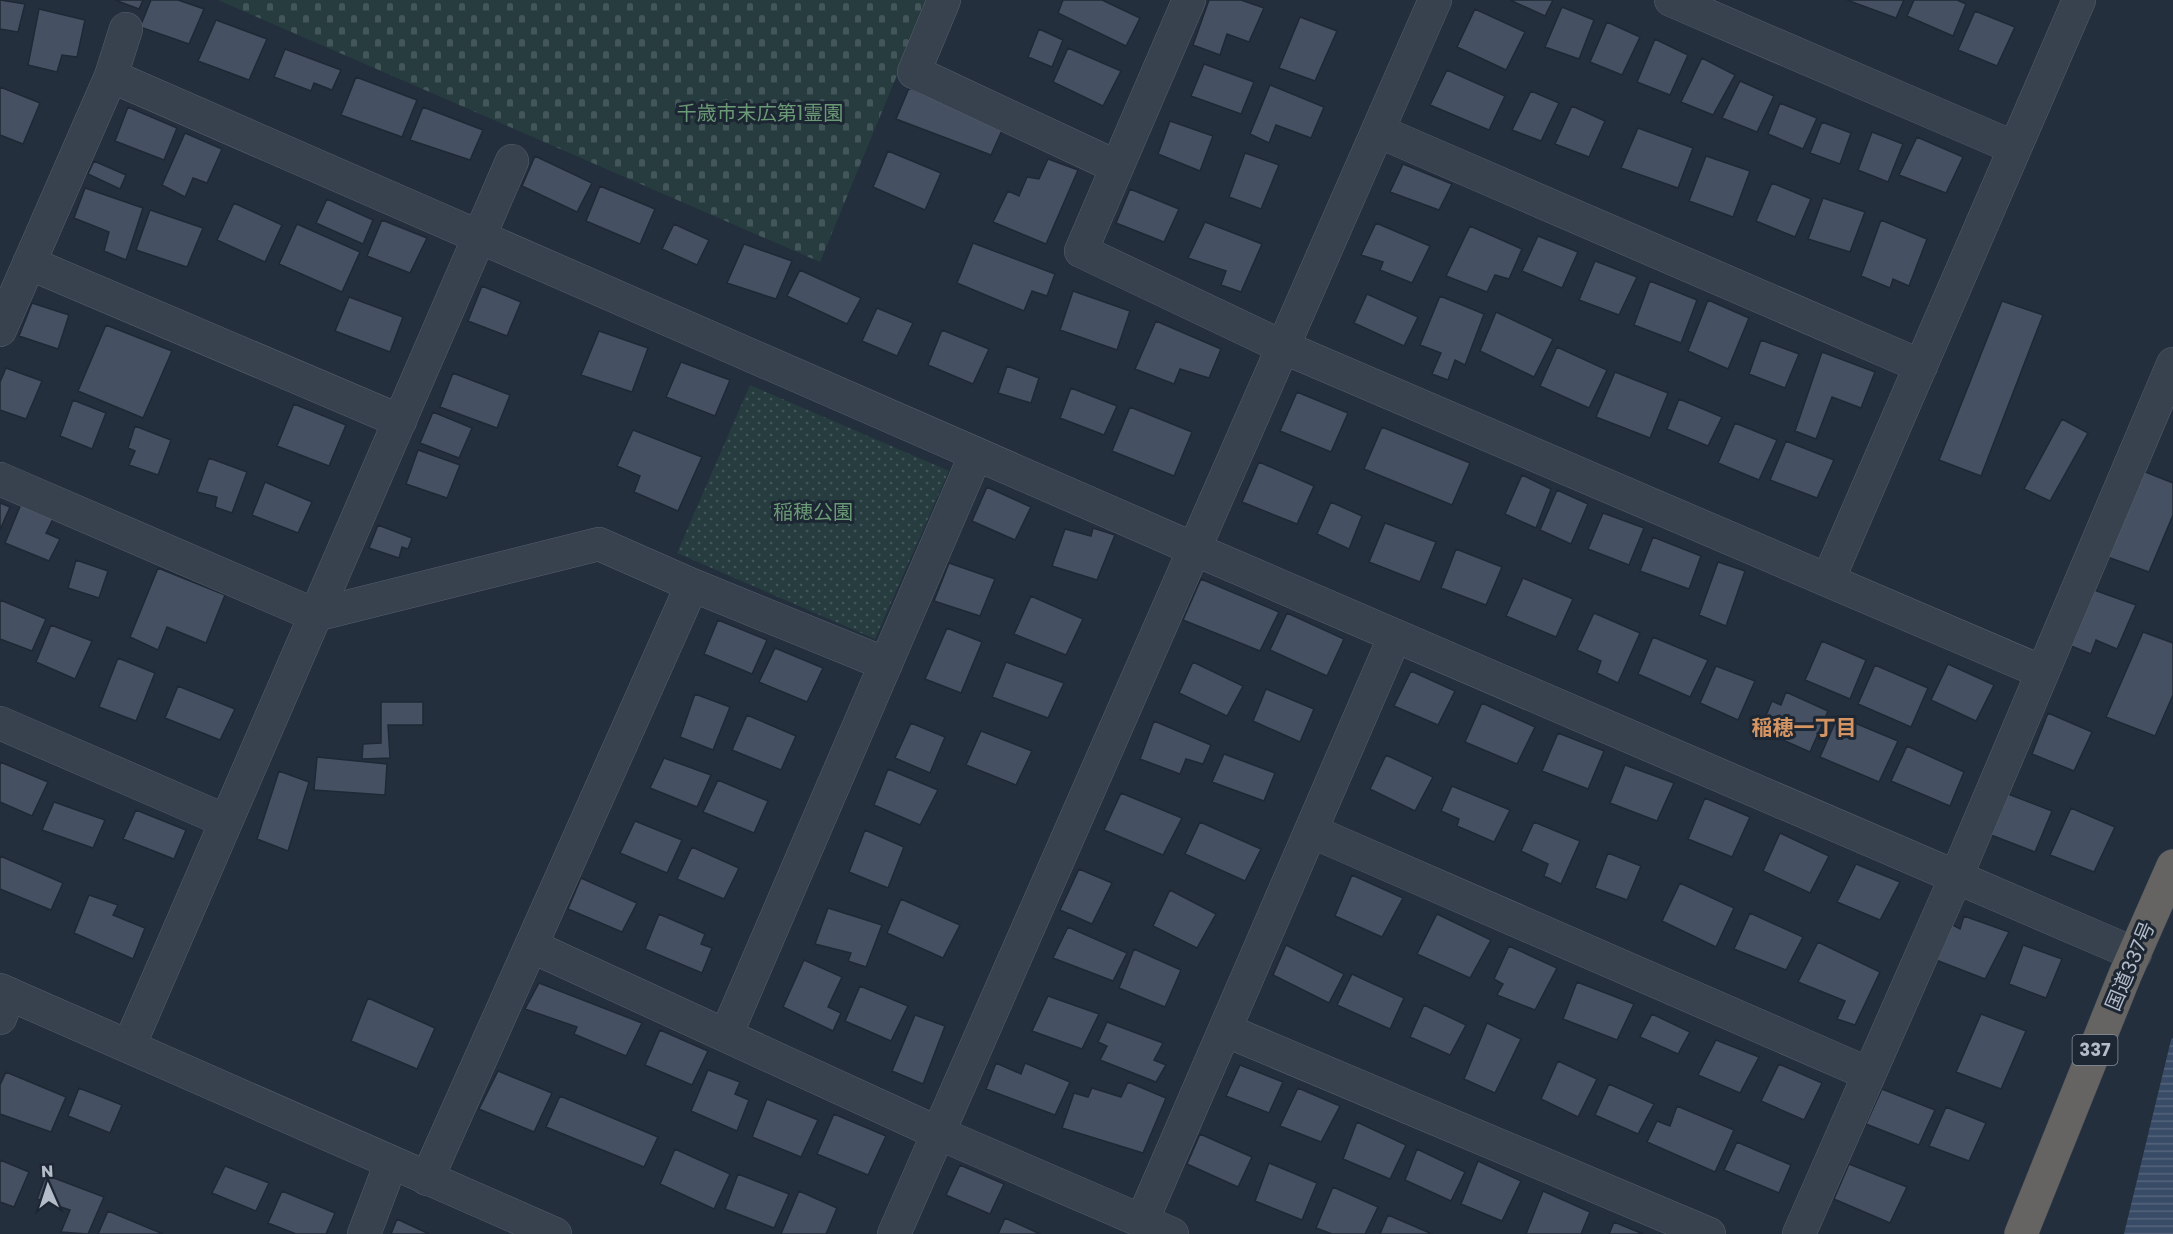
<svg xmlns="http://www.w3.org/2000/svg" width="2173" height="1234" font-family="Poppins,'Noto Sans JP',sans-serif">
  <defs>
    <pattern id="cemetery-stones" width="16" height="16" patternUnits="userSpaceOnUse" patternTransform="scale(1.5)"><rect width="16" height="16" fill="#263c3f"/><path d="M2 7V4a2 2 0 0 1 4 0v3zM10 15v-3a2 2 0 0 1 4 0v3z" fill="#435659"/></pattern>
    <pattern id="park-dots" width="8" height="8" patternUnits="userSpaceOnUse" patternTransform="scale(1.5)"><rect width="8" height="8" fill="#263c3f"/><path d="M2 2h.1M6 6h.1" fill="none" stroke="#435659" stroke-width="1.8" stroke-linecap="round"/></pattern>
    <pattern id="water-rules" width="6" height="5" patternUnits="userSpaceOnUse" patternTransform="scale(1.5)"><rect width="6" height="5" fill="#394c67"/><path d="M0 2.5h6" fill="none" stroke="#53647b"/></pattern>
  </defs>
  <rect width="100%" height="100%" fill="#242f3e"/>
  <path fill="url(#cemetery-stones)" d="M218 0H928L820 262Z"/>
  <path fill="url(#park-dots)" d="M750 385 949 471 875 639 677 553Z"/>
  <path fill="url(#water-rules)" d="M2173 1038V1234H2124L2171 1040Z"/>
  <path fill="#455162" stroke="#1f2835" stroke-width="1.5" d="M0 0 25 4 18 32 0 29Z
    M115 0H143L139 9Z
    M151 0H178L204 9 189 44 140 27Z
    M1063 0H1102L1140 18 1126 46 1058 13Z
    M1209 0H1241L1264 8 1249 42 1227 34 1220 55 1193 45Z
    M1510 0H1553L1545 16Z
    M1847 0H1904L1896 18Z
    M1914 0H1957L1966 4 1953 36 1907 16Z
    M1562 7 1594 20 1579 59 1545 47Z
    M39 9 85 20 77 57 62 55 57 72 28 65Z
    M1475 9 1525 32 1506 70 1457 47Z
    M1975 11 2015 27 1997 66 1958 50Z
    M1300 17 1337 31 1315 81 1279 68Z
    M216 20 267 39 249 80 198 61Z
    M1607 22 1640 37 1622 75 1590 62Z
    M1039 29 1063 40 1052 67 1028 57Z
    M1655 39 1688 55 1670 95 1637 82Z
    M1068 48 1121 71 1103 106 1053 82Z
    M285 49 341 70 332 90 314 83 311 91 274 77Z
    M1702 58 1735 75 1713 115 1681 102Z
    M1204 64 1254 82 1241 114 1191 96Z
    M1447 70 1505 96 1489 130 1430 105Z
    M356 77 417 100 402 137 341 115Z
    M1740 81 1774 96 1757 132 1722 118Z
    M1270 85 1324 107 1311 138 1276 125 1269 143 1250 134Z
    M0 87 40 103 23 144 0 135Z
    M909 88 1004 126 991 155 896 119Z
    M1531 91 1559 103 1541 141 1512 130Z
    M1780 103 1817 118 1803 149 1768 134Z
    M1572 106 1605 121 1589 157 1555 144Z
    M128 107 177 128 164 160 115 141Z
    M423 107 483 130 470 160 410 140Z
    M1170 121 1213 136 1200 171 1158 154Z
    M1822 122 1851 133 1840 164 1810 153Z
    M1638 128 1693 148 1678 188 1621 168Z
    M1872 132 1903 144 1888 182 1858 170Z
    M185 133 222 149 207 183 193 178 185 197 162 185Z
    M1917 137 1963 157 1946 193 1899 175Z
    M888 151 941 173 925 210 873 187Z
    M1245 153 1279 165 1261 209 1229 197Z
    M535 156 592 183 577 212 522 186Z
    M1706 156 1750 171 1733 217 1689 201Z
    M1048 159 1078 170 1046 244 993 222 1008 191 1019 196 1027 177 1039 179Z
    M94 161 126 175 120 189 88 174Z
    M1403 164 1452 184 1439 210 1390 192Z
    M1772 183 1811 199 1795 237 1756 221Z
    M600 186 655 209 640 244 586 221Z
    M85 188 143 208 126 260 104 251 109 232 74 218Z
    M1130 189 1179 209 1164 242 1116 223Z
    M1823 198 1865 212 1850 252 1808 239Z
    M327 199 373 220 363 244 316 223Z
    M234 203 282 225 265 262 217 240Z
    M150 210 203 228 187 267 136 250Z
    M382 220 427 238 410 273 367 256Z
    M1881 220 1927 239 1909 286 1893 279 1890 288 1861 276Z
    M1205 222 1262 244 1241 292 1221 285 1226 271 1188 258Z
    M1376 223 1430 246 1412 283 1380 270 1383 262 1361 255Z
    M297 224 360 252 342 292 279 264Z
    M674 224 709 240 697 265 662 249Z
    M1470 226 1522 249 1509 279 1495 275 1487 292 1446 276Z
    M1538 236 1578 252 1562 288 1522 271Z
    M973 243 1055 274 1047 296 1032 291 1024 311 957 283Z
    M744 244 792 261 776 299 727 283Z
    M1595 261 1637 277 1619 315 1579 300Z
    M800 270 861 298 847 324 787 296Z
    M1650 281 1697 300 1681 343 1634 325Z
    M482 286 521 302 507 336 468 321Z
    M1073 291 1130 311 1117 350 1060 330Z
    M1367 294 1418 317 1404 346 1354 323Z
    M1440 296 1484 314 1465 365 1455 360 1448 380 1432 374 1441 353 1420 345Z
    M349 297 403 317 390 352 335 331Z
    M1708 300 1749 318 1728 369 1688 351Z
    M2002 301 2043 315 1981 476 1939 460Z
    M32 303 69 315 58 349 19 336Z
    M877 308 913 323 897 356 862 341Z
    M1496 312 1553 339 1534 377 1480 351Z
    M1156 321 1221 349 1209 378 1180 369 1174 384 1135 369Z
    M106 325 172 351 143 418 78 391Z
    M942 330 989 349 973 384 928 365Z
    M599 331 648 348 632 392 581 375Z
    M1761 340 1799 354 1785 388 1749 374Z
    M1557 347 1607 370 1589 408 1540 386Z
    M1822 352 1875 372 1861 408 1832 397 1816 439 1795 431Z
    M681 362 730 380 715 416 666 397Z
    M1007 366 1039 378 1031 403 998 393Z
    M6 368 42 381 26 419 0 410V382Z
    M1615 372 1668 393 1650 438 1596 417Z
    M453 373 510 395 497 428 440 407Z
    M1071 388 1117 406 1104 435 1060 418Z
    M1297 392 1348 413 1331 452 1280 431Z
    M1679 399 1722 417 1708 446 1667 429Z
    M73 400 106 413 92 449 60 436Z
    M294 404 346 425 329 466 277 446Z
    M1130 407 1192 432 1174 476 1112 451Z
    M433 412 472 428 459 458 420 443Z
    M2062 419 2088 433 2050 501 2024 489Z
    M1735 423 1777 440 1759 480 1718 463Z
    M135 426 171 440 158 475 129 465 135 451 128 448Z
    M1382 427 1470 463 1452 505 1364 469Z
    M633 430 702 457 678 511 634 492 640 476 617 466Z
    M1786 441 1834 460 1817 498 1770 480Z
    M418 450 460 465 447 498 406 484Z
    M209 458 247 472 232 513 215 507 217 497 197 492Z
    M1259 462 1314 486 1297 524 1242 502Z
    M2138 469 2173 483V515L2149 572 2102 555Z
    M1522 475 1551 489 1536 528 1505 514Z
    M265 482 312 502 298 533 252 515Z
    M987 487 1031 507 1015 540 972 521Z
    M1557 490 1588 504 1571 544 1540 530Z
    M1331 502 1362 516 1349 549 1317 534Z
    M0 503 10 507 0 530Z
    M21 504 54 517 46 533 60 539 49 561 5 543Z
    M1603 513 1644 528 1629 565 1588 549Z
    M1385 523 1436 542 1420 582 1369 562Z
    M378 525 412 538 408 549 402 547 399 558 369 548Z
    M1093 528 1115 535 1097 580 1052 566 1065 529 1091 536Z
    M1653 537 1701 556 1689 589 1640 571Z
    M1456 549 1502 567 1486 605 1441 588Z
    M76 560 108 571 99 598 68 588Z
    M1718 562 1745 571 1726 626 1699 615Z
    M949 563 995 579 980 616 934 601Z
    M158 568 225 595 206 643 167 627 158 650 130 637Z
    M1523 578 1573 599 1556 637 1506 616Z
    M1201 579 1279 612 1260 651 1183 620Z
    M2094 590 2136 605 2117 649 2096 640 2091 654 2071 646Z
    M1031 596 1083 619 1066 655 1014 634Z
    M0 600 46 619 32 651 0 639Z
    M1287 613 1344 639 1327 676 1270 650Z
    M1594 613 1640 633 1618 683 1597 673 1601 661 1577 650Z
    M718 620 767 640 752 674 704 654Z
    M51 625 92 641 75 679 36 662Z
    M947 628 982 642 961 693 925 679Z
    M2143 632 2173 643V695L2155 736 2106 717Z
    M1653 637 1708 660 1690 697 1638 674Z
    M1822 641 1866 660 1850 699 1805 680Z
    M775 648 823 668 807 702 759 682Z
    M118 658 155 673 136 721 99 707Z
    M1006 662 1064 683 1048 718 992 697Z
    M1193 662 1243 686 1227 716 1179 693Z
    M1948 664 1994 685 1976 721 1931 700Z
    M1875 665 1928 688 1911 727 1858 704Z
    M1716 666 1755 681 1738 720 1700 703Z
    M1411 671 1455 691 1438 725 1394 706Z
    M178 686 235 709 220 740 165 718Z
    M1266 689 1314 709 1300 742 1253 721Z
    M1786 692 1828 711 1810 752 1760 730 1772 701 1781 705Z
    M695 694 730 707 713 750 680 737Z
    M381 702H423V725H388L390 758 362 759 363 744 381 743Z
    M1482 703 1535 727 1517 764 1465 742Z
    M2048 713 2092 732 2074 771 2032 754Z
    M747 715 796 736 781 770 732 750Z
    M1838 716 1898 741 1879 782 1820 757Z
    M1154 721 1211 745 1203 764 1186 759 1180 774 1140 759Z
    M911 723 945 737 930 773 895 758Z
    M981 731 1032 751 1016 785 966 765Z
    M1558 733 1604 751 1588 789 1542 771Z
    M1907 746 1964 772 1950 806 1891 781Z
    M1224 754 1275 773 1264 801 1212 782Z
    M1386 755 1433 777 1415 811 1370 789Z
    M317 757 387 764 385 795 314 790Z
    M664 758 711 775 697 807 650 788Z
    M0 762 48 782 32 816 0 802Z
    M1625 765 1674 783 1657 821 1610 803Z
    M888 769 938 790 920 825 874 805Z
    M279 771 309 782 288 851 257 839Z
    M718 780 768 801 754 833 703 812Z
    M1452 786 1510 810 1494 842 1457 826 1459 819 1441 811Z
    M1121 793 1182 818 1163 855 1104 830Z
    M2008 794 2052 811 2035 852 1991 835Z
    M1705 798 1750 817 1732 857 1688 839Z
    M54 802 105 820 93 848 42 830Z
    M2071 808 2115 827 2094 872 2050 855Z
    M136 810 186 830 174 859 123 839Z
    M635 821 682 840 667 873 620 853Z
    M1200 822 1261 849 1245 881 1185 854Z
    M1534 822 1580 841 1561 884 1544 876 1548 864 1521 851Z
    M865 830 904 847 888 888 849 872Z
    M1780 833 1829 856 1810 893 1763 871Z
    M692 847 739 868 724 899 677 879Z
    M1608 853 1641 866 1627 900 1595 888Z
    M0 856 63 883 51 910 0 889Z
    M1856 864 1900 882 1880 920 1837 902Z
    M1079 869 1112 883 1092 924 1060 910Z
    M1352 875 1403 898 1382 937 1335 916Z
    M581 878 637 903 622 932 568 909Z
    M1680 883 1734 908 1716 947 1662 921Z
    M1170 890 1216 914 1197 948 1153 926Z
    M89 895 118 905 113 915 145 928 133 959 74 933Z
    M901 899 960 925 943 958 887 933Z
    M828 908 882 925 866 967 848 961 851 953 815 944Z
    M1750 913 1803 937 1786 970 1734 949Z
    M659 914 705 934 701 944 712 948 702 973 645 949Z
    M1437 914 1491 940 1470 978 1417 954Z
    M1964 916 2009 932 1985 979 1936 960 1951 924 1960 929Z
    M1068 927 1127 953 1113 981 1053 958Z
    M1818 942 1880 972 1855 1025 1837 1019 1845 1001 1798 982Z
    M1286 945 1344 974 1329 1003 1273 975Z
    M2023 945 2062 959 2046 998 2009 984Z
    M1509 946 1557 968 1535 1010 1497 995 1503 984 1494 979Z
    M1134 949 1181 970 1165 1007 1119 988Z
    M804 960 842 977 828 1007 841 1013 833 1031 783 1007Z
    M1352 974 1404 998 1390 1029 1337 1005Z
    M1577 982 1634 1004 1617 1040 1563 1019Z
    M539 983 642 1023 626 1056 574 1034 577 1027 525 1009Z
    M860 986 908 1006 891 1041 845 1021Z
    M1048 996 1099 1014 1082 1049 1032 1031Z
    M368 998 435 1028 417 1069 351 1041Z
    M1424 1005 1466 1025 1450 1055 1410 1037Z
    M1652 1014 1690 1032 1678 1054 1640 1037Z
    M1981 1014 2026 1031 2001 1089 1956 1072Z
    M915 1015 945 1026 923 1084 892 1071Z
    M1107 1022 1163 1043 1154 1060 1166 1065 1156 1082 1100 1060 1107 1046 1098 1042Z
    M1487 1023 1521 1039 1495 1093 1464 1079Z
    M660 1030 708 1051 692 1085 645 1065Z
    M1716 1040 1759 1057 1740 1093 1698 1075Z
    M1558 1061 1597 1079 1578 1117 1541 1099Z
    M996 1063 1021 1074 1025 1063 1070 1082 1055 1115 986 1089Z
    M1779 1064 1822 1083 1804 1120 1761 1101Z
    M1240 1065 1283 1082 1269 1113 1226 1096Z
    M708 1070 740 1082 735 1094 749 1100 737 1131 691 1111Z
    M498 1071 552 1093 534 1132 479 1109Z
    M6 1072 66 1097 51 1132 0 1114V1085Z
    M1128 1082 1166 1098 1143 1153 1062 1128 1074 1093 1088 1097 1092 1088 1121 1097Z
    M1609 1084 1654 1104 1638 1134 1595 1115Z
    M79 1088 122 1105 110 1133 68 1116Z
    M1298 1088 1340 1106 1321 1142 1280 1126Z
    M1882 1089 1935 1110 1919 1145 1866 1124Z
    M560 1096 658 1137 644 1167 546 1127Z
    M767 1099 818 1120 801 1157 752 1137Z
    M1677 1106 1734 1130 1715 1172 1647 1142 1657 1121 1670 1126Z
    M1946 1107 1986 1123 1969 1161 1929 1146Z
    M834 1114 886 1136 868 1175 817 1154Z
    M1357 1122 1406 1145 1390 1179 1343 1159Z
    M1200 1134 1252 1157 1238 1187 1187 1164Z
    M1737 1142 1791 1165 1779 1193 1724 1170Z
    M675 1149 730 1174 714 1209 660 1184Z
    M1417 1149 1465 1172 1451 1201 1405 1180Z
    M0 1160 29 1172 14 1207 0 1202Z
    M1478 1161 1521 1181 1502 1221 1461 1204Z
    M1269 1163 1317 1183 1302 1220 1255 1201Z
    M1849 1164 1907 1187 1890 1223 1834 1199Z
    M960 1165 1004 1184 990 1214 946 1195Z
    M225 1166 269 1183 256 1211 212 1193Z
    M738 1174 789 1194 774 1228 725 1209Z
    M46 1175 104 1197 88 1234 61 1232 70 1210 37 1199Z
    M1333 1187 1378 1207 1365 1234H1332L1316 1228Z
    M282 1191 335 1213 326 1234H296L268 1223Z
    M799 1191 837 1208 826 1234H781Z
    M1543 1191 1590 1212 1581 1234H1526Z
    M108 1211 163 1234H98Z
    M1388 1215 1432 1234H1380Z
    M1005 1218 1040 1234H998Z
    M397 1219 429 1234H391Z
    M1614 1222 1643 1234H1609Z"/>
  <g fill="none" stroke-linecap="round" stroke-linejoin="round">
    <defs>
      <path id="minor" d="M944 0 914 72 1117 167
        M1189 0 1081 251 1283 347 2042 672
        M1671 0 2015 148
        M111 76 1194 549 2135 954
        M1378 131 1921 366
        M29 263 400 421
        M0 330 111 76 126 29
        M0 479 315 615 599 544 692 585 886 664
        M1828 580 2079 0
        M0 723 226 821
        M1311 831 1869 1074
        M531 946 938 1133 1172 1234
        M0 1018 9 994
        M1225 1030 1709 1234
        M726 1035 976 454
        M129 1046 512 161
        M427 1179 692 585
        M1142 1221 1395 636
        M364 1234 391 1163
        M894 1234 1435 0
        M1799 1234 1956 877 2173 364"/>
      <path id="tertiary" d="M0 990 555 1234"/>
      <path id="trunk" d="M2021 1234 2125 975 2173 866"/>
    </defs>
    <use href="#minor" stroke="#565f6c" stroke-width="34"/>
    <use href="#tertiary" stroke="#565f6c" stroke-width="34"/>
    <use href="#trunk" stroke="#434c59" stroke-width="34"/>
    <use href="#minor" stroke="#38414e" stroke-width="33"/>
    <use href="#tertiary" stroke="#38414e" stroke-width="33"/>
    <use href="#trunk" stroke="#656462" stroke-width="33"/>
  </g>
  <g text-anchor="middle" stroke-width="6" stroke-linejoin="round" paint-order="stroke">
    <rect fill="#1d2633" stroke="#878f9c" stroke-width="1.5" x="2072.5" y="1035" width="45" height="30" rx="4.5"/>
    <g font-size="18" font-weight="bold" fill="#b4bcc9">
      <text x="2095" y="1056">337</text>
    </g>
    <g font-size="20" fill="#6b9a76" stroke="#1d2633">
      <text x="760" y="120">千歳市末広第1霊園</text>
      <text x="813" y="519">稲穂公園</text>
    </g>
    <g font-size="20" fill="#b4bcc9" stroke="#1d2633">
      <text transform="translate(2130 966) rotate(-67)" y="7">国道337号</text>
    </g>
    <g font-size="21" font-weight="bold" fill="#d59563" stroke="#1d2633">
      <text x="1804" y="735">稲穂一丁目</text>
    </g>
  </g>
  <g transform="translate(48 1186) rotate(357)" stroke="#1d2633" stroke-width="4.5" paint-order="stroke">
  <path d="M0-4.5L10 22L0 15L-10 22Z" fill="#b4bcc9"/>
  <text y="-9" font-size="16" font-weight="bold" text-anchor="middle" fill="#b4bcc9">N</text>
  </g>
</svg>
